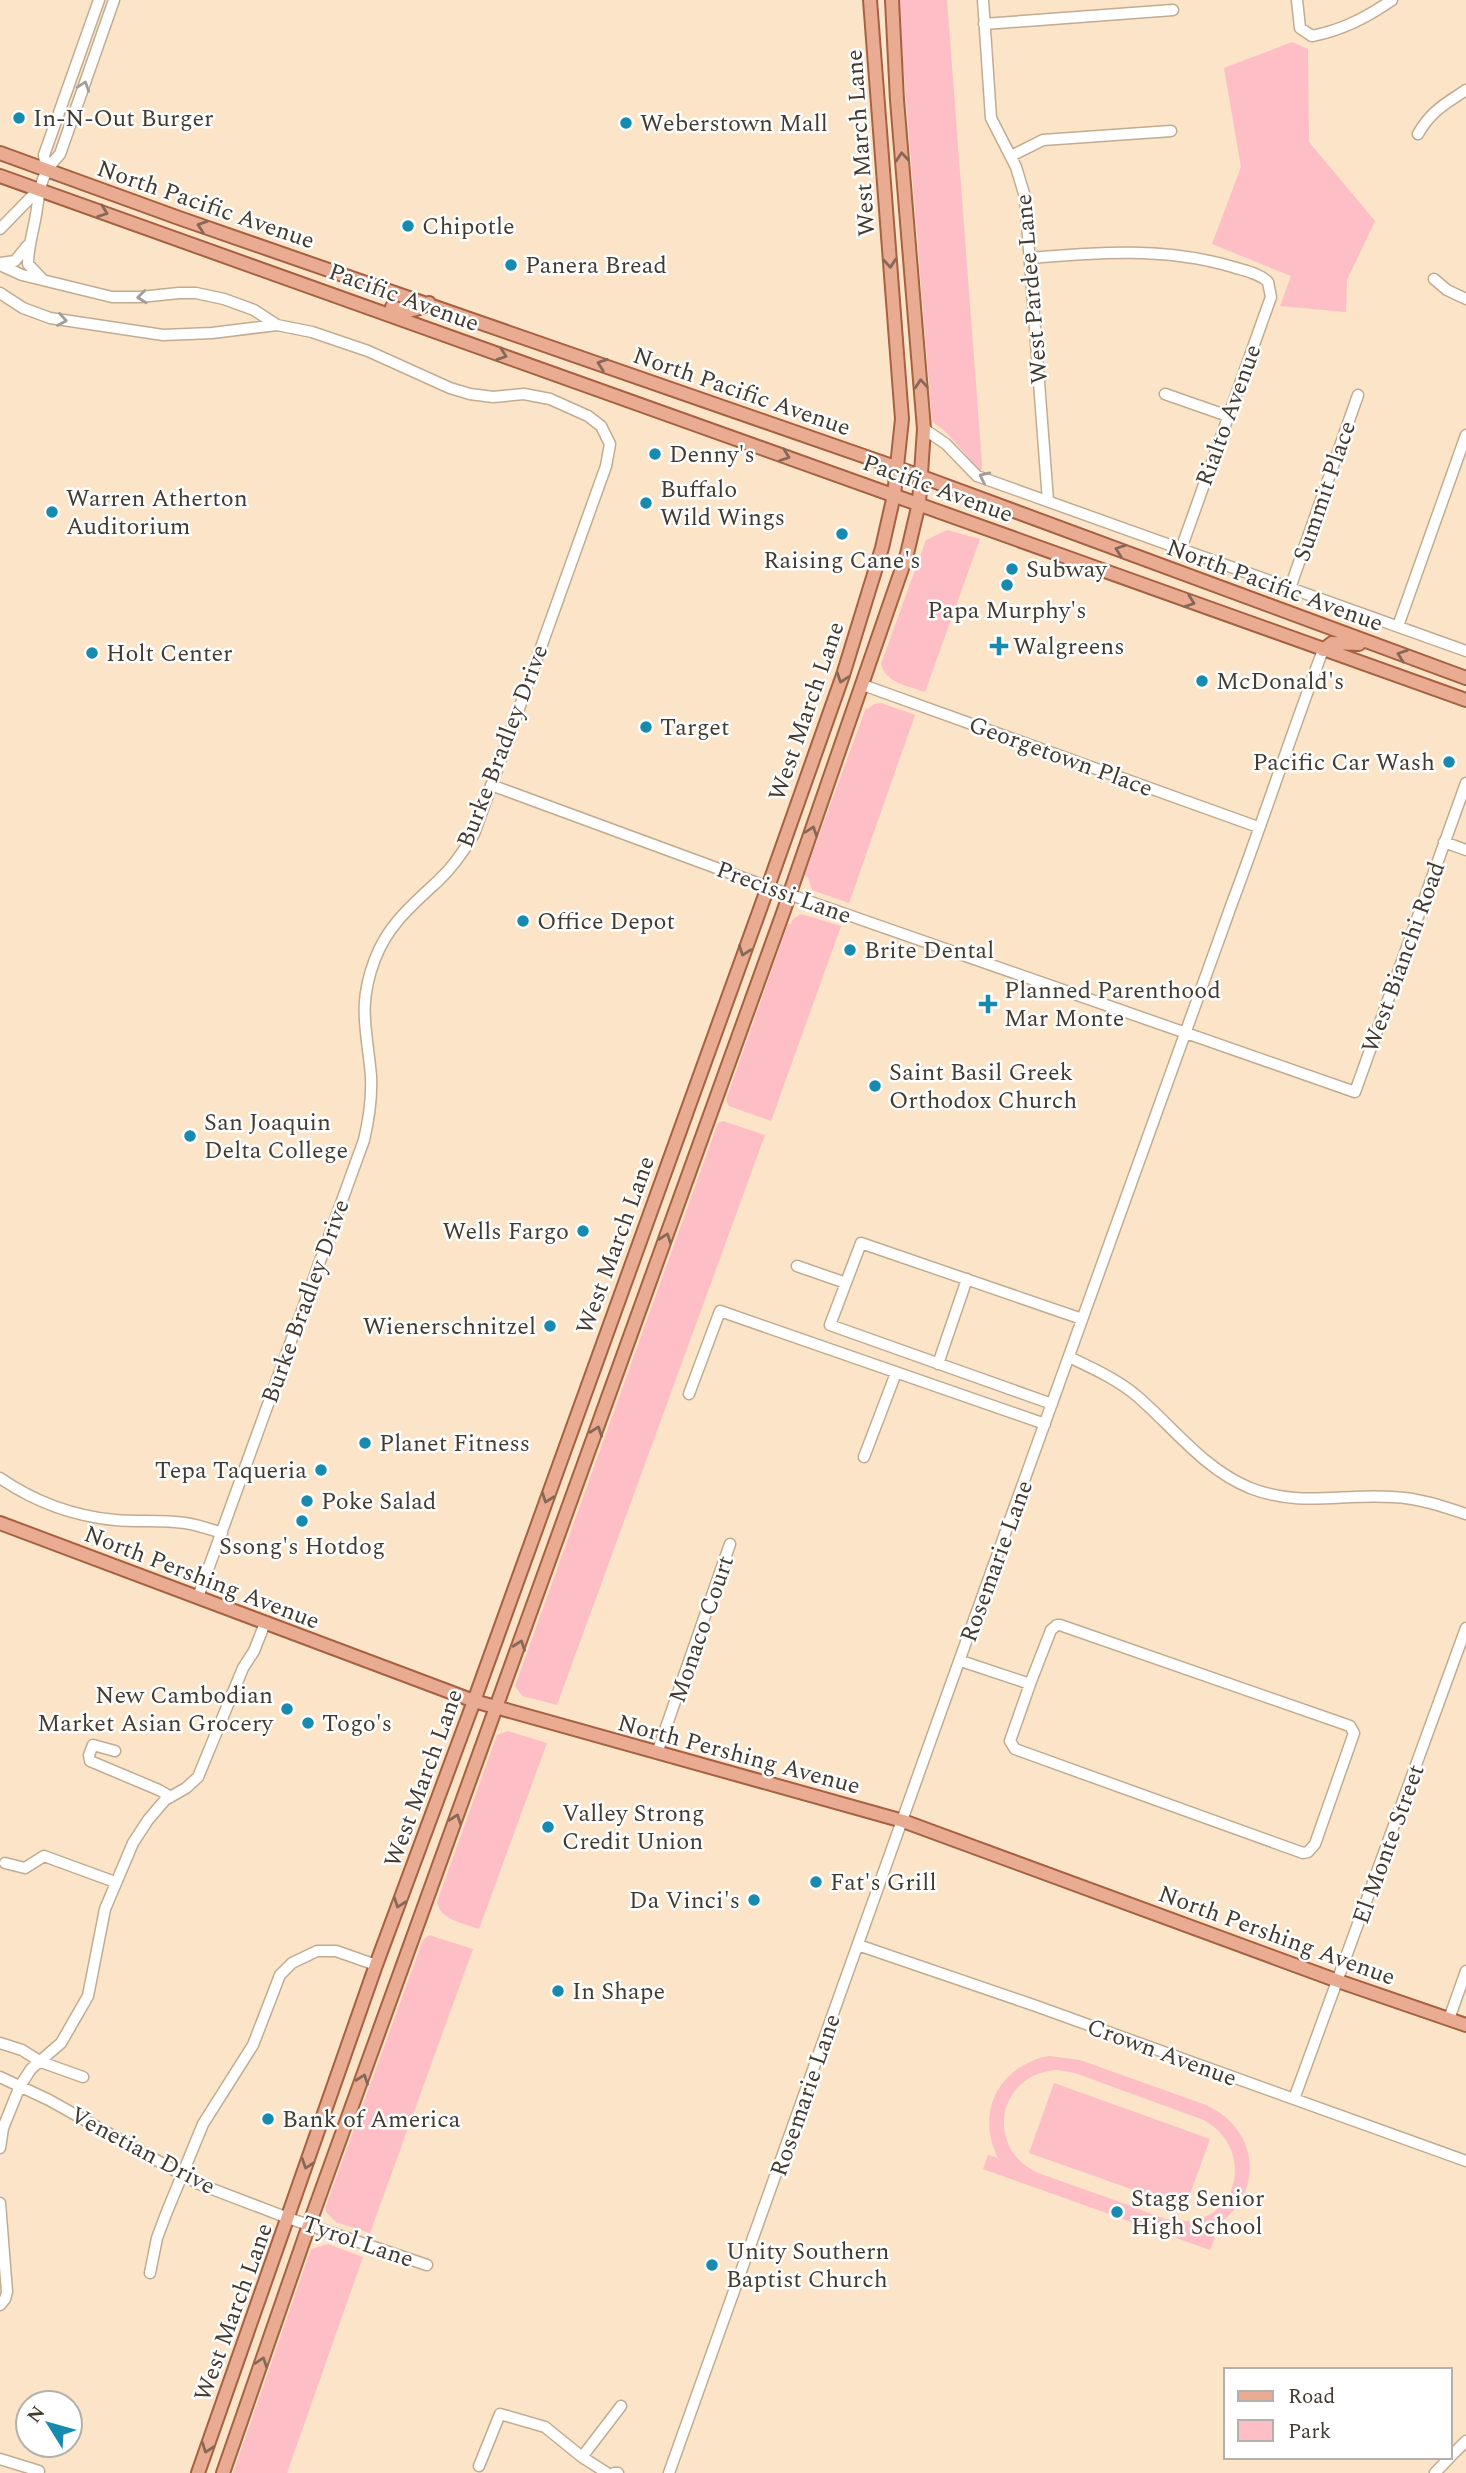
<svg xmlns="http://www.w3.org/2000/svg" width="1466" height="2473" font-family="Spectral,serif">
  <rect width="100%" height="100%" fill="#fbe4c7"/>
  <path fill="#fdbec5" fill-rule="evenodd" d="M898 0H947L982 464 981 472 947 433 932 421Z
    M1292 42 1308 49 1309 142 1375 221 1347 280 1346 312 1280 306 1291 276 1212 244 1241 167 1224 68Z
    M947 530 980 539 925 692C908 686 886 683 881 664L926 540Z
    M881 703 915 715 849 903 812 890 808 877 804 876 866 708 868 709 874 704Z
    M801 914 841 926 771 1121 729 1106 726 1100 788 924H791L793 919Z
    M723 1121 765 1135 557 1705 522 1696 515 1686 718 1123Z
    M508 1731 547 1743 479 1929C463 1923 440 1920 437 1902L497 1735Z
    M429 1935 473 1949 370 2233 336 2222 326 2212V2206L423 1940Z
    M1049 2056 1080 2060 1206 2105C1266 2133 1263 2204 1205 2232L1215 2237 1210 2250 983 2169 988 2155 998 2158C975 2112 999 2066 1049 2056ZM1058 2070 1075 2073 1201 2119C1255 2144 1242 2223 1180 2221 1165 2221 1149 2213 1134 2207 1102 2196 1070 2184 1038 2173 983 2148 998 2072 1058 2070Z
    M1054 2083 1210 2139 1185 2208 1029 2153Z
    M328 2244 363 2257 287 2473H233L311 2249Z"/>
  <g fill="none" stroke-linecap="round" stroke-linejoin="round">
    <defs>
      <path id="minor" d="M983 0 991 118 1016 167 1025 197 1048 501
        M1297 0 1300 28 1312 36C1343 30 1367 17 1392 0
        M984 24 1173 10
        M1418 134C1431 111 1445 104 1466 90
        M1011 156 1043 140 1171 131
        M46 170 44 155 99 0
        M0 229 38 190
        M1030 258C1100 252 1166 247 1233 267 1245 271 1259 273 1268 282L1271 297 1181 549
        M0 263 15 261 27 246
        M0 265 22 275 112 297H140L179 293H196L224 299 254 310 277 325 312 332 368 351 450 388 470 394 493 397 524 394 550 399 588 416 601 426 610 444 606 466 474 834C464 851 453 867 438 881 412 905 388 925 375 959 357 1006 367 1030 371 1076 372 1098 369 1119 364 1140L198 1597
        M42 279 28 264C28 248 32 236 35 220 41 189 37 179 60 154L114 0
        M1434 279 1447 290 1466 299
        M0 293 23 308 50 318 163 335 212 333 277 325
        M1165 394 1228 416
        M924 429 946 444 977 476 1466 651
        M1290 588 1358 395
        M1398 626 1466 435
        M863 685 1258 827
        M491 785 768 887 1355 1092 1466 783
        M1444 842 1466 850
        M797 1266 846 1283
        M1069 1357C1092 1368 1119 1380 1138 1397 1175 1429 1204 1469 1250 1488 1302 1508 1342 1493 1393 1497 1418 1498 1442 1506 1466 1514
        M938 1364 967 1279
        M689 1394 720 1311 1045 1424
        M1052 1404 830 1325 861 1243 1082 1319
        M864 1457 896 1373
        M0 1478C35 1502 73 1516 115 1520 138 1522 162 1520 185 1523 198 1525 210 1529 222 1533
        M961 1661 1030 1684 1010 1741 1015 1749 1303 1853 1308 1852 1315 1844 1354 1733 1350 1726 1060 1625H1057L1051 1630 1030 1684
        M115 1751 93 1745 89 1755 90 1761 159 1790 171 1797
        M657 1753 730 1544
        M5 1863 25 1868 44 1856 115 1882
        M858 1945 1036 2006 1466 2161
        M1449 2019 1466 1971
        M0 2043 22 2050 41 2062 83 2077
        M0 2077 49 2100 199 2184 288 2218 427 2265
        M1294 2099 1466 1628
        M0 2148 3 2128 20 2086 31 2069 61 2043 88 1996 105 1909 133 1843 148 1820 165 1800 186 1788 198 1777 243 1668 254 1651 265 1623
        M0 2203 7 2292 5 2299 0 2305
        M150 2273 157 2238 166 2214 203 2124 253 2045 280 1975 292 1963 317 1951H336L376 1965
        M582 2457 621 2406
        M1450 2457 1466 2441
        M0 2459 39 2471
        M479 2466 500 2414 545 2427 582 2457 607 2473
        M614 2473H618
        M669 2473C858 1951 1039 1427 1231 906 1263 821 1291 735 1323 650
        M1435 2473 1450 2457"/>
      <path id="major" d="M0 153 179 218 898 468 1466 678
        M0 176 1466 700
        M392 307C408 313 415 311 429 303
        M1323 650 1332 643 1359 644
        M0 1523 474 1701 903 1821 1338 1981 1466 2025
        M198 2473 376 1965 474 1701 768 887 843 675 882 548 894 495 902 419 870 0
        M223 2473 309 2225 783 913 907 554 919 503 924 429 897 100 892 0"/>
    </defs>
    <use href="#minor" stroke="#c2ac91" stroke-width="13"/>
    <use href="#major" stroke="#a66142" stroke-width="16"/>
    <use href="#minor" stroke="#fff" stroke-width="10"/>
    <use href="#major" stroke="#e9ac93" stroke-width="12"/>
  </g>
  <defs><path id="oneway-chevron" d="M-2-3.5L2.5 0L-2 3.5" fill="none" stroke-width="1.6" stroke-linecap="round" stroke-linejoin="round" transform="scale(1.75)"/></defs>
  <g stroke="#a29d98">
    <use href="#oneway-chevron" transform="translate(84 86) rotate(-71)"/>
    <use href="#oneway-chevron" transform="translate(142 297) rotate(174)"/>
    <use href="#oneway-chevron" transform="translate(62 320) rotate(10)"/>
    <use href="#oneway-chevron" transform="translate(984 477) rotate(-155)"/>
  </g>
  <g stroke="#866858">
    <use href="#oneway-chevron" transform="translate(902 157) rotate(-95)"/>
    <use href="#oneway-chevron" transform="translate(103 212) rotate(20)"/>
    <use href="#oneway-chevron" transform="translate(202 226) rotate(-161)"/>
    <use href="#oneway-chevron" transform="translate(890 263) rotate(86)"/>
    <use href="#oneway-chevron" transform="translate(502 355) rotate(20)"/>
    <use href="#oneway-chevron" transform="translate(602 364) rotate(-161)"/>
    <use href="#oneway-chevron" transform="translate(921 384) rotate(-94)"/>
    <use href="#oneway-chevron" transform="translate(785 456) rotate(20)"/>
    <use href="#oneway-chevron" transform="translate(1120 550) rotate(-160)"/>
    <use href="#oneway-chevron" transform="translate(1190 602) rotate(20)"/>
    <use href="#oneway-chevron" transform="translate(1402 655) rotate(-160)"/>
    <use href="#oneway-chevron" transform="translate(842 678) rotate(109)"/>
    <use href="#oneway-chevron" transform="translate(812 831) rotate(-71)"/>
    <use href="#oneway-chevron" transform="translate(744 951) rotate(110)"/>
    <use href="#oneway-chevron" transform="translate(666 1238) rotate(-70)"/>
    <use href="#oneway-chevron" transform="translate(597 1431) rotate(-70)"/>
    <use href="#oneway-chevron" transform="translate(547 1498) rotate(110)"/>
    <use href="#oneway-chevron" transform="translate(520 1645) rotate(-70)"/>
    <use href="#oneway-chevron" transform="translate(456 1819) rotate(-70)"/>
    <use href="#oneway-chevron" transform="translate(399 1903) rotate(110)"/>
    <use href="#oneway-chevron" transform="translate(363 2079) rotate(-70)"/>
    <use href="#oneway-chevron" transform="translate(307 2164) rotate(109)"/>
    <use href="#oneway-chevron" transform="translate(262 2362) rotate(-71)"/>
    <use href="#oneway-chevron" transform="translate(207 2448) rotate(110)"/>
  </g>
  <g fill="#168baf" stroke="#fff" stroke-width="2.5">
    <circle cx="19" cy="118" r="7"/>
    <circle cx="626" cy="123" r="7"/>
    <circle cx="408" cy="226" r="7"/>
    <circle cx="511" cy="265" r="7"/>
    <circle cx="655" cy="454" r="7"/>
    <circle cx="646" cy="503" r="7"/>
    <circle cx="52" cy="512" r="7"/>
    <circle cx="842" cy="534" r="7"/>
    <circle cx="1012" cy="569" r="7"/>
    <circle cx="1007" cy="585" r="7"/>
    <path d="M995.5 635.5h7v7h7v7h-7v7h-7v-7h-7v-7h7z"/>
    <circle cx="92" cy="653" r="7"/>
    <circle cx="1202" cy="681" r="7"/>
    <circle cx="646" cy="727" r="7"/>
    <circle cx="1449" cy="762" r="7"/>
    <circle cx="523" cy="921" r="7"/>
    <circle cx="850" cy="950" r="7"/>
    <path d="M984.5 993.5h7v7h7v7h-7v7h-7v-7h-7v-7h7z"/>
    <circle cx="875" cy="1086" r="7"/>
    <circle cx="190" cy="1136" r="7"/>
    <circle cx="583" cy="1231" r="7"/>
    <circle cx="550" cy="1326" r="7"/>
    <circle cx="365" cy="1443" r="7"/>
    <circle cx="321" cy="1470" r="7"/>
    <circle cx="307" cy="1501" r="7"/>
    <circle cx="302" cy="1521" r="7"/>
    <circle cx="287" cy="1709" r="7"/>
    <circle cx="308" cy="1723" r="7"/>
    <circle cx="548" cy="1827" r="7"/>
    <circle cx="816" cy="1882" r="7"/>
    <circle cx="754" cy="1900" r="7"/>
    <circle cx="558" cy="1991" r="7"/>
    <circle cx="268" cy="2119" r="7"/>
    <circle cx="1117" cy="2212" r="7"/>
    <circle cx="712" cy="2265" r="7"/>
  </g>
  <g text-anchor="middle" stroke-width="5" stroke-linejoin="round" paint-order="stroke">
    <g font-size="24" fill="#443b30" stroke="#fff" text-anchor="start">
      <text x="33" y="126">In-N-Out Burger</text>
      <text x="640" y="131">Weberstown Mall</text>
      <text x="422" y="234">Chipotle</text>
      <text x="525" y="273">Panera Bread</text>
      <text x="669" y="462">Denny's</text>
      <text x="660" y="497">Buffalo<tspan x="660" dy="28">Wild Wings</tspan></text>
      <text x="66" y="506">Warren Atherton<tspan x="66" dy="28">Auditorium</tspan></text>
      <text x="842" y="568" text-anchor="middle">Raising Cane's</text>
      <text x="1026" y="577">Subway</text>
      <text x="1007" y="618" text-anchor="middle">Papa Murphy's</text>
      <text x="1013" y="654">Walgreens</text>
      <text x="106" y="661">Holt Center</text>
      <text x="1216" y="689">McDonald's</text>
      <text x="660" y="735">Target</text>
      <text x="1435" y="770" text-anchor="end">Pacific Car Wash</text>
      <text x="537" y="929">Office Depot</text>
      <text x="864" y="958">Brite Dental</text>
      <text x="1004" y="998">Planned Parenthood<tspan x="1004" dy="28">Mar Monte</tspan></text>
      <text x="889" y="1080">Saint Basil Greek<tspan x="889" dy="28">Orthodox Church</tspan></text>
      <text x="204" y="1130">San Joaquin<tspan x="204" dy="28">Delta College</tspan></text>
      <text x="569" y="1239" text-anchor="end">Wells Fargo</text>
      <text x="536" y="1334" text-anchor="end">Wienerschnitzel</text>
      <text x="379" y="1451">Planet Fitness</text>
      <text x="307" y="1478" text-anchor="end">Tepa Taqueria</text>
      <text x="321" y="1509">Poke Salad</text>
      <text x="302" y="1554" text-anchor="middle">Ssong's Hotdog</text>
      <text x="273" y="1703" text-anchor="end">New Cambodian<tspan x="273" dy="28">Market Asian Grocery</tspan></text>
      <text x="322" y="1731">Togo's</text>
      <text x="562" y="1821">Valley Strong<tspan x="562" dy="28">Credit Union</tspan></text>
      <text x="830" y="1890">Fat's Grill</text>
      <text x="740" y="1908" text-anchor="end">Da Vinci's</text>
      <text x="572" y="1999">In Shape</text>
      <text x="282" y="2127">Bank of America</text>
      <text x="1131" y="2206">Stagg Senior<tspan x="1131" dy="28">High School</tspan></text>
      <text x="726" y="2259">Unity Southern<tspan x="726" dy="28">Baptist Church</tspan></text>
    </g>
    <g font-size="24" fill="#443b30" stroke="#fff">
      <text transform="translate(860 143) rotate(-94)" y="8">West March Lane</text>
      <text transform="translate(206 204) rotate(19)" y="8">North Pacific Avenue</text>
      <text transform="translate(1031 289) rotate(-95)" y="8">West Pardee Lane</text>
      <text transform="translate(404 297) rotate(20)" y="8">Pacific Avenue</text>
      <text transform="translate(742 391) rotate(19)" y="8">North Pacific Avenue</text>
      <text transform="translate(1228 415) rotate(-70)" y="8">Rialto Avenue</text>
      <text transform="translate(938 488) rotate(20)" y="8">Pacific Avenue</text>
      <text transform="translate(1324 491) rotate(-71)" y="8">Summit Place</text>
      <text transform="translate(1275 585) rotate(20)" y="8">North Pacific Avenue</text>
      <text transform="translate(806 711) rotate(-71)" y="8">West March Lane</text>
      <text transform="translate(502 746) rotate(-69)" y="8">Burke Bradley Drive</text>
      <text transform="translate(1061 756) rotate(20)" y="8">Georgetown Place</text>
      <text transform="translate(784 892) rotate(20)" y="8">Precissi Lane</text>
      <text transform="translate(1403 957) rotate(-70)" y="8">West Bianchi Road</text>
      <text transform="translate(615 1245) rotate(-70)" y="8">West March Lane</text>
      <text transform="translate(305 1301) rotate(-70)" y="8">Burke Bradley Drive</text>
      <text transform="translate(996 1561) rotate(-70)" y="8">Rosemarie Lane</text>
      <text transform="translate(202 1577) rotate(21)" y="8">North Pershing Avenue</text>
      <text transform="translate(701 1629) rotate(-71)" y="8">Monaco Court</text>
      <text transform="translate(739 1754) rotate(15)" y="8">North Pershing Avenue</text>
      <text transform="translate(423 1778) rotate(-70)" y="8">West March Lane</text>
      <text transform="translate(1388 1844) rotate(-70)" y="8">El Monte Street</text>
      <text transform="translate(1277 1935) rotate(20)" y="8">North Pershing Avenue</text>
      <text transform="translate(1162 2052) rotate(20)" y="8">Crown Avenue</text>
      <text transform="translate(805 2095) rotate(-71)" y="8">Rosemarie Lane</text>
      <text transform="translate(143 2150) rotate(28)" y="8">Venetian Drive</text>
      <text transform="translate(358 2241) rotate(19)" y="8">Tyrol Lane</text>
      <text transform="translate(233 2312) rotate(-70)" y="8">West March Lane</text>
    </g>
  </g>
  <rect x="1224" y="2368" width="228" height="91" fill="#ffffff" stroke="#b4b1ac" stroke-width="2"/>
  <rect x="1238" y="2391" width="35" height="10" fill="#e9ac93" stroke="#b4b1ac" stroke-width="2"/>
  <text x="1288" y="2403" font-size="21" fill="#443b30">Road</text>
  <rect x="1238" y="2420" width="35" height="21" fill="#fdbec5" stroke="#b4b1ac" stroke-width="2"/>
  <text x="1288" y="2438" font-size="21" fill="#443b30">Park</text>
  <g transform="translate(49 2424) rotate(307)"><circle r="33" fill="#ffffff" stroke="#b4b1ac" stroke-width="2"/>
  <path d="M0-5L12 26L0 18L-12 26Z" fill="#168baf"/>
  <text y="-10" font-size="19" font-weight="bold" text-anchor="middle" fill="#443b30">N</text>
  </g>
</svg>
